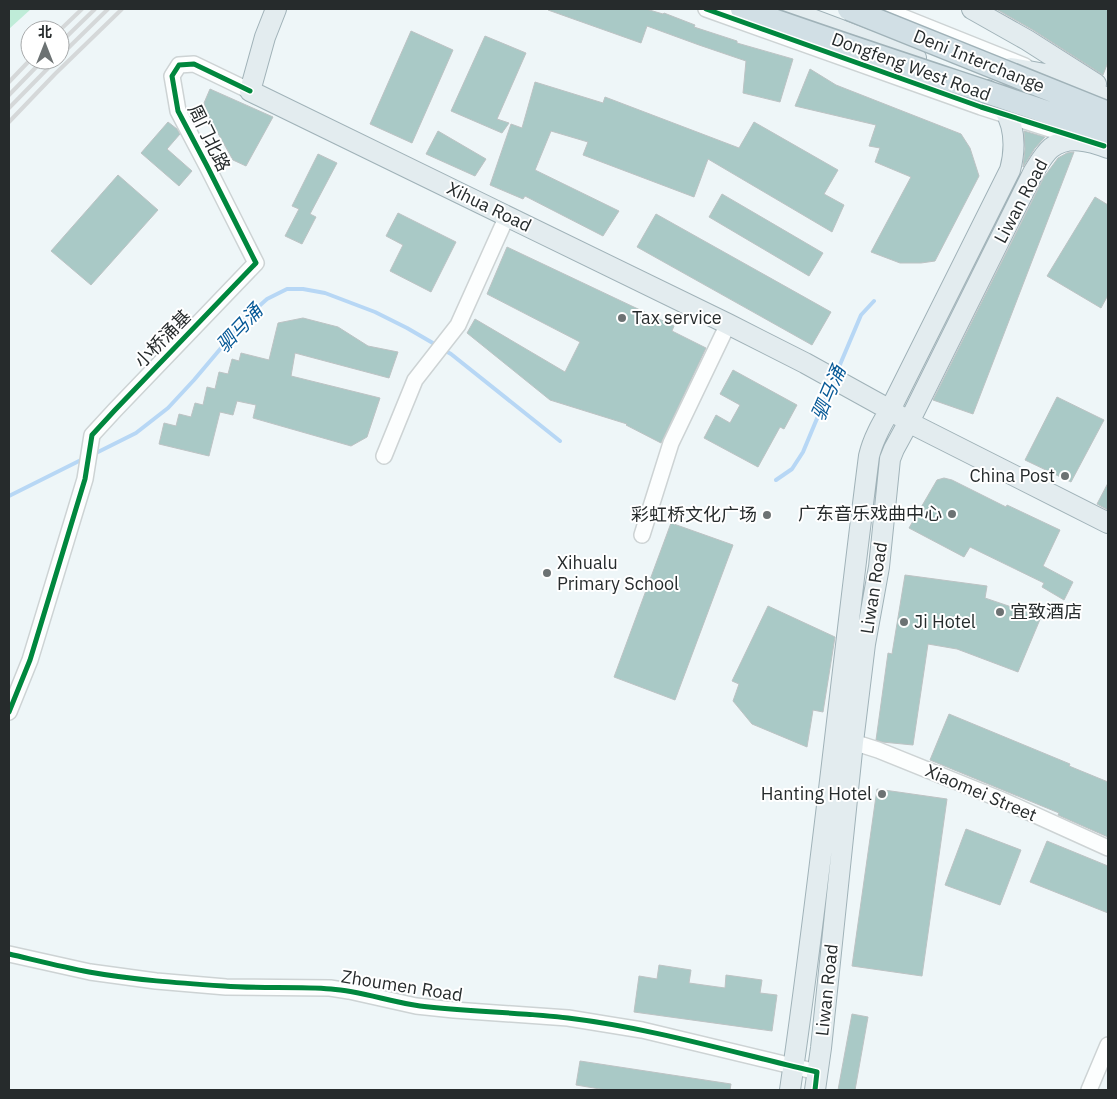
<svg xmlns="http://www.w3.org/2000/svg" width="1117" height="1099" font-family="'IBM Plex Sans','Noto Sans SC',sans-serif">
  <rect width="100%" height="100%" fill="#eef6f8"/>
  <path fill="#bfecd8" d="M9 9H31L9 29Z"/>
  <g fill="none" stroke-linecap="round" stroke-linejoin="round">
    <path stroke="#b7d7f5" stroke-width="4" d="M444 350 451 354 560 441
      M836 374 861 315 874 301
      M94 454 136 433 168 408 194 380 249 315 267 299 287 289H303L325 293 375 312 407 328 438 346
      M776 480 792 469 803 452 831 385
      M9 496 83 459"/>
  </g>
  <path fill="#a9c9c6" stroke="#bdc3c4" d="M548 9H646L663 14 664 13 695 25 694 27 737 41V43L793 59 780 102 743 93 746 61 699 45 647 26 641 43 548 10Z
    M996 9H1108V62L1103 75 1033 30Z
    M411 31 453 50 412 143 370 124Z
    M485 36 526 53 497 119 509 123 502 133 451 111Z
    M810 69 836 85 961 134 970 148 979 176 935 261 921 263H900L871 252 911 177 875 162 880 148 869 146 876 125 795 106Z
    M535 82 603 103 605 97 739 148 754 122 838 170 824 194 844 205 832 232 708 159 694 197 583 155 588 142 551 131 535 170 619 211 603 236 525 196 523 199 490 185 511 124 522 128Z
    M210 89 273 117 246 166 233 160 206 112 204 103Z
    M168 122 177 129 180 134 167 149 192 171 179 186 141 153Z
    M438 131 486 159 475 176 426 154Z
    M1024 131 1045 137 1035 148 1023 167 1025 149Z
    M1074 152 973 414 933 400 1044 177 1058 158 1067 153Z
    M318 154 337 163 310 214 316 217 302 244 285 236 299 209 292 206Z
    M118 175 158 210 91 285 51 251Z
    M722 194 823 253 809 276 709 217Z
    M1095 197 1108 205V295L1101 308 1047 276Z
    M398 213 456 242 431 292 390 271 403 245 386 236Z
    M656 214 831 312 812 345 637 247Z
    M507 247 674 326 672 331 706 348 661 443 626 425 627 424 550 400 467 333 475 319 565 372 580 342 487 294Z
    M303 318 338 327 368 346 398 352 389 378 295 353 291 376 380 398 367 437 351 446 253 418 256 405 237 401 233 415 220 412 209 456 159 444 164 423 176 426 179 414 191 417 195 403 203 405 207 387 215 389 219 372 228 374 232 359 239 361 241 353 269 360 278 323Z
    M733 370 797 405 784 429 780 427 758 467 704 438 716 415 730 423 740 405 720 394Z
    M1057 397 1104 420 1071 482 1025 460Z
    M944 478 952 480 1006 507 1007 505 1060 530 1043 566 1073 582 1064 600 1042 587 1044 583 970 547 964 557 909 528 937 480Z
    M1108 483V510L1097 504Z
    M671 523 733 545 675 700 614 677Z
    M905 575 987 586 985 598 1041 617 1018 672 957 649 928 644 913 745 882 742 876 740 888 653 892 654Z
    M768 606 835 637 823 712 813 710 807 747 752 724 733 701 739 684 732 681Z
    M949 714 1070 764 1069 766 1108 782V837L1058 815 1059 813 930 760Z
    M877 789 947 799 922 976 852 966Z
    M966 829 1021 850 1000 905 945 885Z
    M1047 841 1108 866V913L1030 882Z
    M659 965 691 970 689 983 725 988 726 975 762 980 760 993 777 995 772 1031 634 1012 639 976 657 979Z
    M852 1014 868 1017 855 1090H838Z
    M580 1061 731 1084 730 1090H606L576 1085Z"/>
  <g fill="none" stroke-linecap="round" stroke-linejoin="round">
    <defs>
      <path id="minor" d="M706 9 981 107 1078 138
        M883 9 1025 66
        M384 456 415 380 458 325 507 216
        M642 535 671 443 728 324
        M9 712 30 660 85 479 92 435 115 410 256 263 207 166 178 111 172 76 179 65 194 64 250 91
        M853 742 878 750 1002 800 1108 848
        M9 954 90 972 156 981 226 987 330 988 349 991 416 1006 454 1010 568 1018 642 1030 817 1072
        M1089 1090 1108 1045"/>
      <path id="major" d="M276 9 265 37 250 91 728 324 805 363 890 410 916 426 1108 523
        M785 9 916 58
        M972 9 1027 40 1096 84
        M1011 68 1045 74 1108 98
        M790 1090C821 879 842 667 869 456 873 439 881 425 890 410L1010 170C1018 140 1013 109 987 90
        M815 1090 821 1048 853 742 865 644 879 567 890 459 894 449 912 416 1034 171C1039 163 1044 154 1051 148 1068 135 1090 141 1108 148"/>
    </defs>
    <use href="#minor" stroke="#cdd3d4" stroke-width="18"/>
    <use href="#major" stroke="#a0b2b8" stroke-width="22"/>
    <use href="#minor" stroke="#fcfefe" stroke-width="15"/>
    <use href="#major" stroke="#e3ecef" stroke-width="20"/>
    <path stroke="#d5d8d9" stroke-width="4" d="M60 30 82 9
      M60 43 95 9
      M60 56 108 9
      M9 82 30 60
      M9 95 43 60
      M9 108 56 60
      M9 122 55 74 122 9"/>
    <defs>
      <path id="highway-bridge" d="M742 9C863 52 986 91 1108 133
        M849 9 1108 113"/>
    </defs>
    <use href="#highway-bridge" stroke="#a0b2b8" stroke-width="25" stroke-linecap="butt"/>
    <use href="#highway-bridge" stroke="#d1dfe5" stroke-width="22"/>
    <defs>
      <path id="cycleway" d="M706 9 981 107 1104 146
        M9 712 30 660 85 479 92 435 115 410 256 263 207 166 178 111 172 76 179 65 194 64 250 91
        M9 954C35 960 62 967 89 972 134 980 179 983 224 986 260 989 296 986 331 989 361 991 390 1002 420 1006 469 1012 519 1012 568 1018 652 1028 735 1053 817 1072L815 1090"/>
    </defs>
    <use href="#cycleway" stroke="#fff" stroke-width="8"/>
    <use href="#cycleway" stroke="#00873e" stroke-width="5"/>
  </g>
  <g fill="#6c7273" stroke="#fff" stroke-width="2">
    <circle cx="622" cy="318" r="5"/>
    <circle cx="1065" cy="476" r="5"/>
    <circle cx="952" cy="514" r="5"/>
    <circle cx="767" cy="515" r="5"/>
    <circle cx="547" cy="573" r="5"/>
    <circle cx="1000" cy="612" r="5"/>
    <circle cx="904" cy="622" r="5"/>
    <circle cx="882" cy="794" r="5"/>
  </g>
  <g text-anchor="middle" stroke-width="4" stroke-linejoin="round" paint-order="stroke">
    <g font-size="18" fill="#262b2c" stroke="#fff">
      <text transform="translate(979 61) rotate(22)" y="6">Deni Interchange</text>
      <text transform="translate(911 67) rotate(20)" y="6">Dongfeng West Road</text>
      <text transform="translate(209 138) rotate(64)" y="6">周门北路</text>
      <text transform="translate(1021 201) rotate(-62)" y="6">Liwan Road</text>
      <text transform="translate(489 207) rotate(26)" y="6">Xihua Road</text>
      <text transform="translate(163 339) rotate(-46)" y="6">小桥涌基</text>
      <text transform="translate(874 588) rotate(-81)" y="6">Liwan Road</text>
      <text transform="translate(981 793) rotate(23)" y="6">Xiaomei Street</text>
      <text transform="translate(402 986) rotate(9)" y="6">Zhoumen Road</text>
      <text transform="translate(827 990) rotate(-84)" y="6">Liwan Road</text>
    </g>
    <g font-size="18" fill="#262b2c" stroke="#fff" text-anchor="start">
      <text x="632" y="324">Tax service</text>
      <text x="1055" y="482" text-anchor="end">China Post</text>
      <text x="942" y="520" text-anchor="end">广东音乐戏曲中心</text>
      <text x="757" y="521" text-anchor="end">彩虹桥文化广场</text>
      <text x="557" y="569">Xihualu<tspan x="557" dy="21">Primary School</tspan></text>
      <text x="1010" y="618">宜致酒店</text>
      <text x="914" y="628">Ji Hotel</text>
      <text x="872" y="800" text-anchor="end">Hanting Hotel</text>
    </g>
    <g font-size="19" font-style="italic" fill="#055896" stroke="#fff">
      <text transform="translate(239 328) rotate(-47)" y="7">驷马涌</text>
      <text transform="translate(828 393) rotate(-67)" y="7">驷马涌</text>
    </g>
  </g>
  <rect width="1117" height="1099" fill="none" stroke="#262b2c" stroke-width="20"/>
  <g transform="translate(45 45)"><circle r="24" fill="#ffffff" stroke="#a8aaab"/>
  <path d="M0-4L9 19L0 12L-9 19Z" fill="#6c7273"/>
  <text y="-8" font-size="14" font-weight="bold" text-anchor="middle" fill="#262b2c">北</text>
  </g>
</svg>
